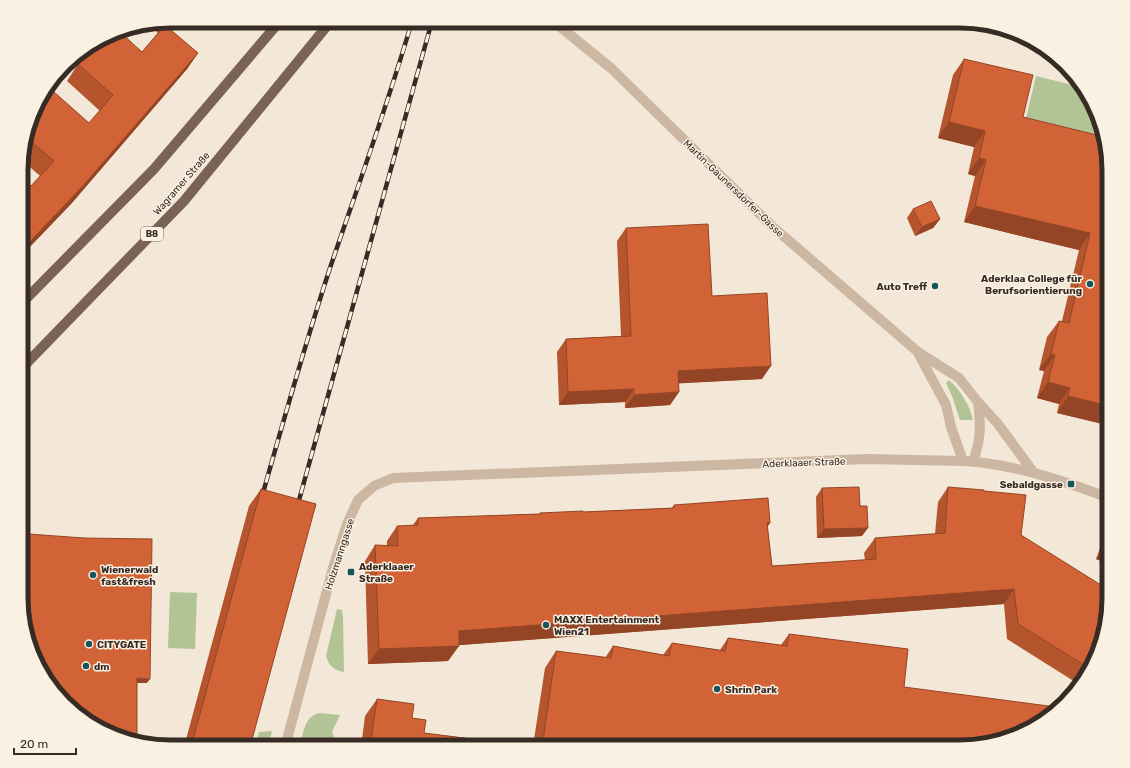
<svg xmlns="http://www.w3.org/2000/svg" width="1130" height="768" font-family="Rubik,sans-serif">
  <rect width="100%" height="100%" fill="#f3e7d7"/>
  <path fill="#b2c495" d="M1036 76 1081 87 1089 96 1102 138 1024 126Z
    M949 380C960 390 970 405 973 420H960L952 396 946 383Z
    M1109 419V455L1105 454 1103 448Z
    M170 592 197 593 195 649 168 648Z
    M337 609 342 610 343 617 344 672C334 670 329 666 326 656Z
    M319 713 340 715 332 732 337 744 336 747H300C303 734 304 717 319 713Z
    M272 731 268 747H255L259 732Z"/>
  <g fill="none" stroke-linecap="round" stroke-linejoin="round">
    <path stroke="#ccb7a2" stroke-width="10" d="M285 747 333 568 347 524 358 500 374 486 393 478 867 459 963 461"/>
    <path stroke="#ccb7a2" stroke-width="10" d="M553 21 612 69 773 227 918 352 959 378 978 402 998 424 1034 473
      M918 353 946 405 951 427 963 461C1013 464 1062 480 1109 498
      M973 461C981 440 981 425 978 402"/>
    <path stroke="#7a6354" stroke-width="10" d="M22 303 154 169 280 21
      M22 368 184 201 331 21"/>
    <defs>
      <path id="rail" d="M261 500C283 422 305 344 330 268 358 186 388 104 412 21
        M296 511 432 21"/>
    </defs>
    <use href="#rail" stroke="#362b25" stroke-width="4.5"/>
    <use href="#rail" stroke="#fbf1e3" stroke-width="3" stroke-dasharray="9" stroke-linecap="butt"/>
  </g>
  <path fill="#b5552e" d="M170 21H178L171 31 198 53 187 69 71 204 22 255V179L31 186 40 176 22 160V151L32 118 89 123 100 111 67 81 78 64 142 52 158 33 148 25Z
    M964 59 1023 117 1109 161V423L1107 425 1057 413 1059 404 1037 398 1044 371 1039 370 1047 337 1059 321H1062L1079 250 964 222 975 176 968 174 974 147 938 138 953 75Z
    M913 209 940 219 933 228 915 236 907 218Z
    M626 228 712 296 762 379 678 383 679 392 670 405 625 408V402L559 405 557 352 566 339 621 336 617 241Z
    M948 487 984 491 1021 535 1101 646 1080 685 1007 639 1004 604 459 645 448 661 368 664 365 561 375 545 387 546V541L397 526 413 525 418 518 539 514 540 513 583 512 672 508 674 505 767 527 772 566 865 560 864 553 875 538 935 534 938 502Z
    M822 488 860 506 862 536 817 538 816 497Z
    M261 489 250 747H184L249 506Z
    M1109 532V564L1096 559 1103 540Z
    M789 634 904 687 960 747H361L365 716 377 699 412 718 424 733 533 746 545 668 556 651 605 658 613 646 663 655 672 643 720 650 728 638 781 645Z"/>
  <path fill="#934526" d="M177 21H178L165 38Z
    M198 53 187 69 71 204 22 255V250Z
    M949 122 985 131 974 147 938 138Z
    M979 158 986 160 975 176 968 174Z
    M975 206 1090 233 1079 250 964 222Z
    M940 219 933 228 915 236 922 227Z
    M1051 354 1055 355 1044 371 1039 370Z
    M771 366 762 379 668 384 678 371Z
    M1048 382 1070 388 1059 404 1037 398Z
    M634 389 625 402 559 405 568 392Z
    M679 392 670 405 625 408 634 395Z
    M1068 396 1109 406V423L1107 425 1057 413Z
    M767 523H770L760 538Z
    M868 528 862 536 817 538 824 529Z
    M1102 550 1109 553V564L1096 559Z
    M1014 589 1004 604 448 646 459 631Z
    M459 646 448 661 368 664 379 649Z
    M137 678 150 679 147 683H134Z"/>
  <path fill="#d26336" stroke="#934526" d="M165 25 198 53 82 187 22 250V179L31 186 54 161 26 137 32 118 54 92 89 123 113 95 78 64 97 43 113 32 119 31 142 52Z
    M964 59 1033 75 1023 117 1101 136 1109 161V406L1068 396 1070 388 1048 382 1055 355 1051 354 1059 321 1069 323 1090 233 975 206 986 160 979 158 985 131 949 122Z
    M931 201 940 219 922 227 913 209Z
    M708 224 712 296 767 293 771 366 678 371 679 392 634 395V389L568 392 566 339 631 336 626 228Z
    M859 487 860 506H867L868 528 824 529 822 488Z
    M948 487 984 490V491L1026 495 1021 535 1109 590V607L1101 646 1089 668 1018 624 1014 589 459 631V646L379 649 375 545 398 546 397 526 418 525V518L540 514V513L583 511V512L674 508V505L768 498 770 523H767L772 566 876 559 875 538 945 533Z
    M261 489 316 504 250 747H191Z
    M1109 532V553L1102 550Z
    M29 534 84 538 152 539 150 679 137 678V742L122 739 80 716 41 672 22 617V537Z
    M789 634 908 649 904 687 1056 707 1026 731 960 747H542L556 651 611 658 613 646 669 656 672 643 725 651 728 638 787 646Z
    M377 699 414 704 412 718 426 720 424 733 536 747H370Z"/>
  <g fill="#17545b" stroke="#fbf1e3" stroke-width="1.5">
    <circle cx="1090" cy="284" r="4"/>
    <circle cx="935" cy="286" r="4"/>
    <rect x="1067" y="480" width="8" height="8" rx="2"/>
    <rect x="347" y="568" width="8" height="8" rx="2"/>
    <circle cx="93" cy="575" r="4"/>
    <circle cx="546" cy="625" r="4"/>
    <circle cx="89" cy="644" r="4"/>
    <circle cx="86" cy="666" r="4"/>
    <circle cx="717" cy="689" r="4"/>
  </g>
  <g text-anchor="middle" stroke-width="3" stroke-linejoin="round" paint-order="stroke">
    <rect fill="#fbf1e3" stroke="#71665e" stroke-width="1" x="141" y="227" width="22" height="14" rx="3"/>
    <g font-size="9" font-weight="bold" fill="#362b25">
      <text x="152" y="237">B8</text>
    </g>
    <g font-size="10" fill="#362b25" stroke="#fbf1e3">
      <text transform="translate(181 183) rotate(-49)" y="4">Wagramer Straße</text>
      <text transform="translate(734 188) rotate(44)" y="4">Martin-Gaunersdorfer-Gasse</text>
      <text transform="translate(804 462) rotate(-2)" y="4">Aderklaaer Straße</text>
      <text transform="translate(339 554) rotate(-72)" y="4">Holzmanngasse</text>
    </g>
    <g font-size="10" font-weight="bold" fill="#362b25" stroke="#fbf1e3" text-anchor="start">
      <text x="1082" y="282" text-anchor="end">Aderklaa College für<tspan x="1082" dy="12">Berufsorientierung</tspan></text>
      <text x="927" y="290" text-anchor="end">Auto Treff</text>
      <text x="1063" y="488" text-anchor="end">Sebaldgasse</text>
      <text x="359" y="570">Aderklaaer<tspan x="359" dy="12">Straße</tspan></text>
      <text x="101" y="573">Wienerwald<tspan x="101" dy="12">fast&amp;fresh</tspan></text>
      <text x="554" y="623">MAXX Entertainment<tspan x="554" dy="12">Wien21</tspan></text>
      <text x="97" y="648">CITYGATE</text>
      <text x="94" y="670">dm</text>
      <text x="725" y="693">Shrin Park</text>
    </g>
  </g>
  <path d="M0 0H1130V768H0ZM170 28H960A142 142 0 0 1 1102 170V598A142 142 0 0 1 960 740H170A142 142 0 0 1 28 598V170A142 142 0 0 1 170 28Z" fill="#fbf1e3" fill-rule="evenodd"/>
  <path fill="none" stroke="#362b25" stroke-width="5" d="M170 28H960A142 142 0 0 1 1102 170V598A142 142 0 0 1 960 740H170A142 142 0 0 1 28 598V170A142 142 0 0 1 170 28Z"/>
  <path d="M14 748v6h62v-6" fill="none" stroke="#362b25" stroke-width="2"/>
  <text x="20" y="748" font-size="12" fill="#362b25" stroke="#fbf1e3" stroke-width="3" paint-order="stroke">20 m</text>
</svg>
